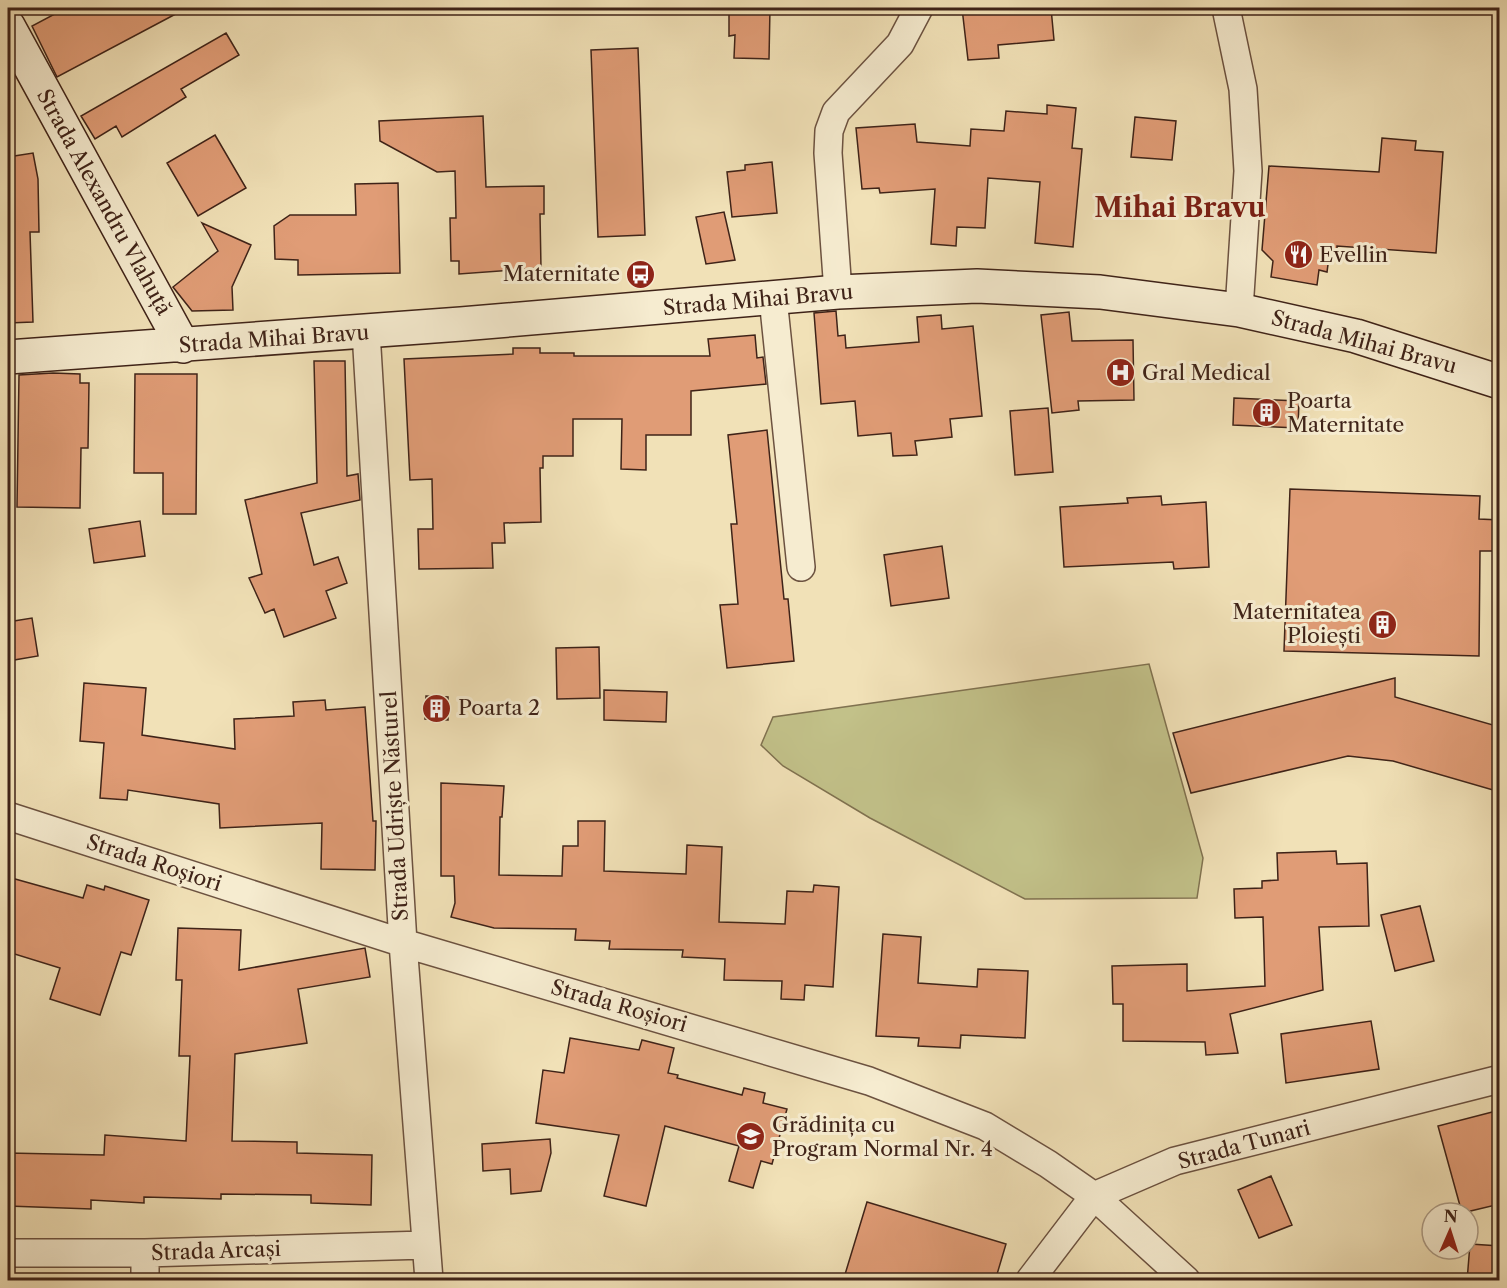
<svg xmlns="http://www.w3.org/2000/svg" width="1507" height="1288" font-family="'Libre Caslon Text',serif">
  <rect width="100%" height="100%" fill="#f1e1b7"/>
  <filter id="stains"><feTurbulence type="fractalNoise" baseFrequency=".00333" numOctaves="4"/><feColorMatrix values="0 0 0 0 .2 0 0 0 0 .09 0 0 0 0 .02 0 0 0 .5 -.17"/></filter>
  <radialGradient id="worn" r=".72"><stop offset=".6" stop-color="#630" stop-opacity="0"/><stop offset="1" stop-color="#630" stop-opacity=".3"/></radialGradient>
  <path fill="#c2c189" stroke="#807250" stroke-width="1.5" d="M1149 664 1203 858 1197 898 1025 899 870 818 783 766 761 745 773 717Z"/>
  <path fill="#e09c76" stroke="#3f2318" stroke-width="1.5" d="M66 8H187L57 77 32 26Z
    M729 8H770L769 59 734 58 735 35 729 36Z
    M962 8H1051L1054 40 998 45 999 58 968 60Z
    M226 33 239 55 181 89 186 97 122 137 116 126 95 139 81 116Z
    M638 48 645 235 598 237 591 50Z
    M1047 105 1076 108 1072 148 1082 149 1073 247 1035 243 1040 182 988 178 985 228 957 227 956 246 931 244 935 189 880 193 879 188 862 189 856 128 915 124 917 142 970 146 971 129 1004 131 1006 111 1047 114Z
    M483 116 486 187 544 186V214H540L541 268 459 274V261H451L450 218H456L455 171 437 172 380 141 379 121Z
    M1135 117 1176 121 1172 160 1131 157Z
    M215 135 246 188 198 216 167 163Z
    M1382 138 1416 141 1415 150 1443 152 1436 253 1337 246V250L1330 249 1327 272 1319 270 1317 285 1271 277 1273 261 1262 250 1269 166 1379 172Z
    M33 153 38 179 39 232H30L33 322 8 323V157Z
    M772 162 777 213 732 217 727 172 745 170V165Z
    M398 183 400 273 298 275V260L275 259 274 226 290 215H356L355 184Z
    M724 212 735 260 706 264 696 217Z
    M202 223 251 245 232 287 233 310 192 311 173 287 218 251Z
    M836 311 838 336 845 335 846 348 919 342 917 317 941 315 942 329 973 326 982 416 950 419 952 437 915 441 917 455 893 456 891 433 858 436 855 401 821 404 814 313Z
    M1069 312 1072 341 1133 340 1134 400 1078 401 1079 410 1052 413 1041 315Z
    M755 335 757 358 763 357 766 384 691 391V435H646V470L621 469 622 419H573V456H543V468H540L541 522 504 523 505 543H492L493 568 419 569 418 529H433L432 479 410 480 404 359 513 354V348H540V353H574V356H710L708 339Z
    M314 361H345L347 476 358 474 360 500 301 513 314 565 338 557 347 583 326 591 336 618 284 637 274 609 265 613 249 578 262 574 245 500 317 483Z
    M53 373 80 374V383H89L88 448H81L80 508 17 507 19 375Z
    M135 374H197L196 514H163V473H134Z
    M1234 398 1299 401 1298 428 1233 425Z
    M1048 408 1053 472 1015 475 1010 411Z
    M767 430 784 599H788L794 661 727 668 720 605 738 604 731 524H737L728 435Z
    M1290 489 1480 496 1479 519 1500 520V551H1480L1479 656 1284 651Z
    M1161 496 1162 505 1206 502 1209 567 1174 569 1173 562 1064 567 1060 507 1128 503 1127 498Z
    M140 521 145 556 94 563 89 529Z
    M942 546 949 598 891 606 884 555Z
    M32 618 38 656 8 661V622Z
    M599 647 600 698 557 699 556 648Z
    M1395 678V697L1500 727V792L1393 761 1348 756 1191 793 1173 733Z
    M84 683 146 688 142 735 235 749 234 719 294 716 293 702 325 700 326 710 365 707 373 821H376L375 870 321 869 322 823 220 828 219 804 128 790 127 800 100 798 104 743 80 741Z
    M604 690 667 692 666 722 604 720Z
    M426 696 448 697V720L425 719Z
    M441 783 504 786 502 817H500L499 875 562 876 563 846H578V821H605L604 871 686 874 687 845 722 847 719 922 785 924 787 891 813 892 814 885 839 887 833 987 805 985 804 1000 781 999 782 981 724 980 725 959 682 957 683 950 609 949 610 941 575 940 576 929 494 928 451 917 455 903 454 876H441Z
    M1336 851 1337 864 1367 863 1369 926 1319 927 1323 990 1230 1014 1238 1053 1206 1055 1205 1042 1123 1041V1004H1113L1112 966 1187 964V991L1265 986 1263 917 1235 918 1234 889 1262 888V881L1278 880 1277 853Z
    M8 877 83 898 87 885 104 890 105 886 149 900 131 955 121 952 100 1015 50 999 60 968 8 952Z
    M1420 906 1434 961 1395 971 1381 915Z
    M178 928 241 930 239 970 365 948 370 977 298 989 307 1043 235 1054 232 1141 297 1142V1153L372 1155 371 1205 311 1203V1195L221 1194V1199L144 1197V1203L91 1200V1209L8 1206V1153L104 1155 105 1135 186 1141 190 1056H179L182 980H176Z
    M883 934 921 937 918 983 977 987 978 969 1028 971 1025 1038 961 1035 960 1048 918 1046 919 1038 876 1036Z
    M1371 1021 1379 1069 1286 1083 1281 1034Z
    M570 1038 639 1050 642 1040 674 1048 668 1073 678 1075 677 1078 742 1095 744 1088 765 1093 763 1103 787 1109 772 1164 761 1161 753 1188 729 1181 739 1146 665 1126 646 1206 604 1196 619 1135 536 1123 543 1070 564 1073Z
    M1500 1110V1204L1462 1213 1438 1126Z
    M550 1139 551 1153 541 1191 511 1194 510 1169 483 1171 482 1144Z
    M1271 1176 1292 1225 1259 1238 1238 1190Z
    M867 1202 1006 1244 995 1281H843Z
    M1470 1244 1500 1246V1281H1467Z"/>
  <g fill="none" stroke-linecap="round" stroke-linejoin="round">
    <defs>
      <path id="street" d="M1226 8 1243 89 1248 171 1239 310
        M838 292 828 153 829 131 836 112 900 44 919 8
        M773 298 801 567
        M366 332 403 943 429 1280
        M8 816 403 943 869 1081 985 1126 1048 1164 1094 1196 1186 1280
        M8 1253H145L425 1245
        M145 1280V1253
        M1030 1280 1094 1196 1175 1161 1500 1079"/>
      <path id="secondary" d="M8 26 183 346
        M8 357 461 324 838 292 977 286 1100 292 1239 310 1356 336 1500 382"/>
    </defs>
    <use href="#street" stroke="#6c5240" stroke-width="30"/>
    <use href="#secondary" stroke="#3f2318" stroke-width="36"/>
    <use href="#street" stroke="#f6ecd0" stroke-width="27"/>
    <use href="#secondary" stroke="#f6ecd0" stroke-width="33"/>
  </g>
  <defs>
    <symbol id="restaurant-disc" viewBox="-11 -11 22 22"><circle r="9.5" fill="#8f2418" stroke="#f6ecd0"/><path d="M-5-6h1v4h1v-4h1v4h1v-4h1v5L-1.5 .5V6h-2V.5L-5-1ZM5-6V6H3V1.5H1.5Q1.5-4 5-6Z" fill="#fff"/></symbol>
    <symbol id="bus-disc" viewBox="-11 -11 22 22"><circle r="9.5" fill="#8f2418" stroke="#f6ecd0"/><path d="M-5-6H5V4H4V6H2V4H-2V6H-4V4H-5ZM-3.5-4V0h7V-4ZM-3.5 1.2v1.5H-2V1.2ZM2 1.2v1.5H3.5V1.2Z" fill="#fff"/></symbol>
    <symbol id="hospital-disc" viewBox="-11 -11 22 22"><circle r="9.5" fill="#8f2418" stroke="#f6ecd0"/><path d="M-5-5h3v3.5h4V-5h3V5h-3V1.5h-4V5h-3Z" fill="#fff"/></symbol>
    <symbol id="building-disc" viewBox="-11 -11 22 22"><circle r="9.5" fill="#8f2418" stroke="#f6ecd0"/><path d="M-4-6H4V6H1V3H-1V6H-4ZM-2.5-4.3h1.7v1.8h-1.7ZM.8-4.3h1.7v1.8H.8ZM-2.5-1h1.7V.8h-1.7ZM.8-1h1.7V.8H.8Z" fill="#fff"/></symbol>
    <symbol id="school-disc" viewBox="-11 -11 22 22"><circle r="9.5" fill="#8f2418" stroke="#f6ecd0"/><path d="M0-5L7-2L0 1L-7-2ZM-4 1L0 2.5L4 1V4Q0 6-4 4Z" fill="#fff"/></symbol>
  </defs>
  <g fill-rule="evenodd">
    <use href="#restaurant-disc" x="1282" y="238" width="33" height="33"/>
    <use href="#bus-disc" x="624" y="258" width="33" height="33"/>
    <use href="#hospital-disc" x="1104" y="356" width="33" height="33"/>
    <use href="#building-disc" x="1250" y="396" width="33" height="33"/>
    <use href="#building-disc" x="1366" y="608" width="33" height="33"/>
    <use href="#building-disc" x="420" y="692" width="33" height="33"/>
    <use href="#school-disc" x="734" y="1120" width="33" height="33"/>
  </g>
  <g text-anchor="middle" stroke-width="6" stroke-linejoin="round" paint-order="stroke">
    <g font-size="21" fill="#3f2318" stroke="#f6ecd0">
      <text transform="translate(104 202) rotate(61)" y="7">Strada Alexandru Vlahuță</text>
      <text transform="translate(758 300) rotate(-5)" y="7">Strada Mihai Bravu</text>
      <text transform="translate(274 339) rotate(-4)" y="7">Strada Mihai Bravu</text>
      <text transform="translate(1364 342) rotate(15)" y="7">Strada Mihai Bravu</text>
      <text transform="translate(395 806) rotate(-93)" y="7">Strada Udriște Năsturel</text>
      <text transform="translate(154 863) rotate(18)" y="7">Strada Roșiori</text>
      <text transform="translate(619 1006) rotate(16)" y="7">Strada Roșiori</text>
      <text transform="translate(1244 1145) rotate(-15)" y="7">Strada Tunari</text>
      <text transform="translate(216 1251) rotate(-2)" y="7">Strada Arcași</text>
    </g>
    <g font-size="21" fill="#3f2318" stroke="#f6ecd0" text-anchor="start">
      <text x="1319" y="262">Evellin</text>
      <text x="620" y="281" text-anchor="end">Maternitate</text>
      <text x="1142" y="380">Gral Medical</text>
      <text x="1287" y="408">Poarta<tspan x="1287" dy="24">Maternitate</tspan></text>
      <text x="1361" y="619" text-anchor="end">Maternitatea<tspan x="1361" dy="24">Ploiești</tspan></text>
      <text x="458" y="715">Poarta 2</text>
      <text x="772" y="1132">Grădinița cu<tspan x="772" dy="24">Program Normal Nr. 4</tspan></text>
    </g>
    <g font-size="27" font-weight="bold" fill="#7a1f14" stroke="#f6ecd0">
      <text x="1180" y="217">Mihai Bravu</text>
    </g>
  </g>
  <rect width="1507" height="1288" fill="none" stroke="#f1e1b7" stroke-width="30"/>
  <rect x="9" y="9" width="1489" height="1270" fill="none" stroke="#3f2318" stroke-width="3"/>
  <rect x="15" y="15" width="1477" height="1258" fill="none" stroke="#3f2318" stroke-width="1.5"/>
  <g transform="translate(1450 1231) rotate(3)"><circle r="28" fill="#f6ecd0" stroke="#ad9c86" stroke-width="1.5"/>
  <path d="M0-4.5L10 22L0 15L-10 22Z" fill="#8f2418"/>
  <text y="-9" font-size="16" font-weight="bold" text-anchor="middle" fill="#3f2318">N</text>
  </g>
  <rect width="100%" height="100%" filter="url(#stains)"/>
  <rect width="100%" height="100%" fill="url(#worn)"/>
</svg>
